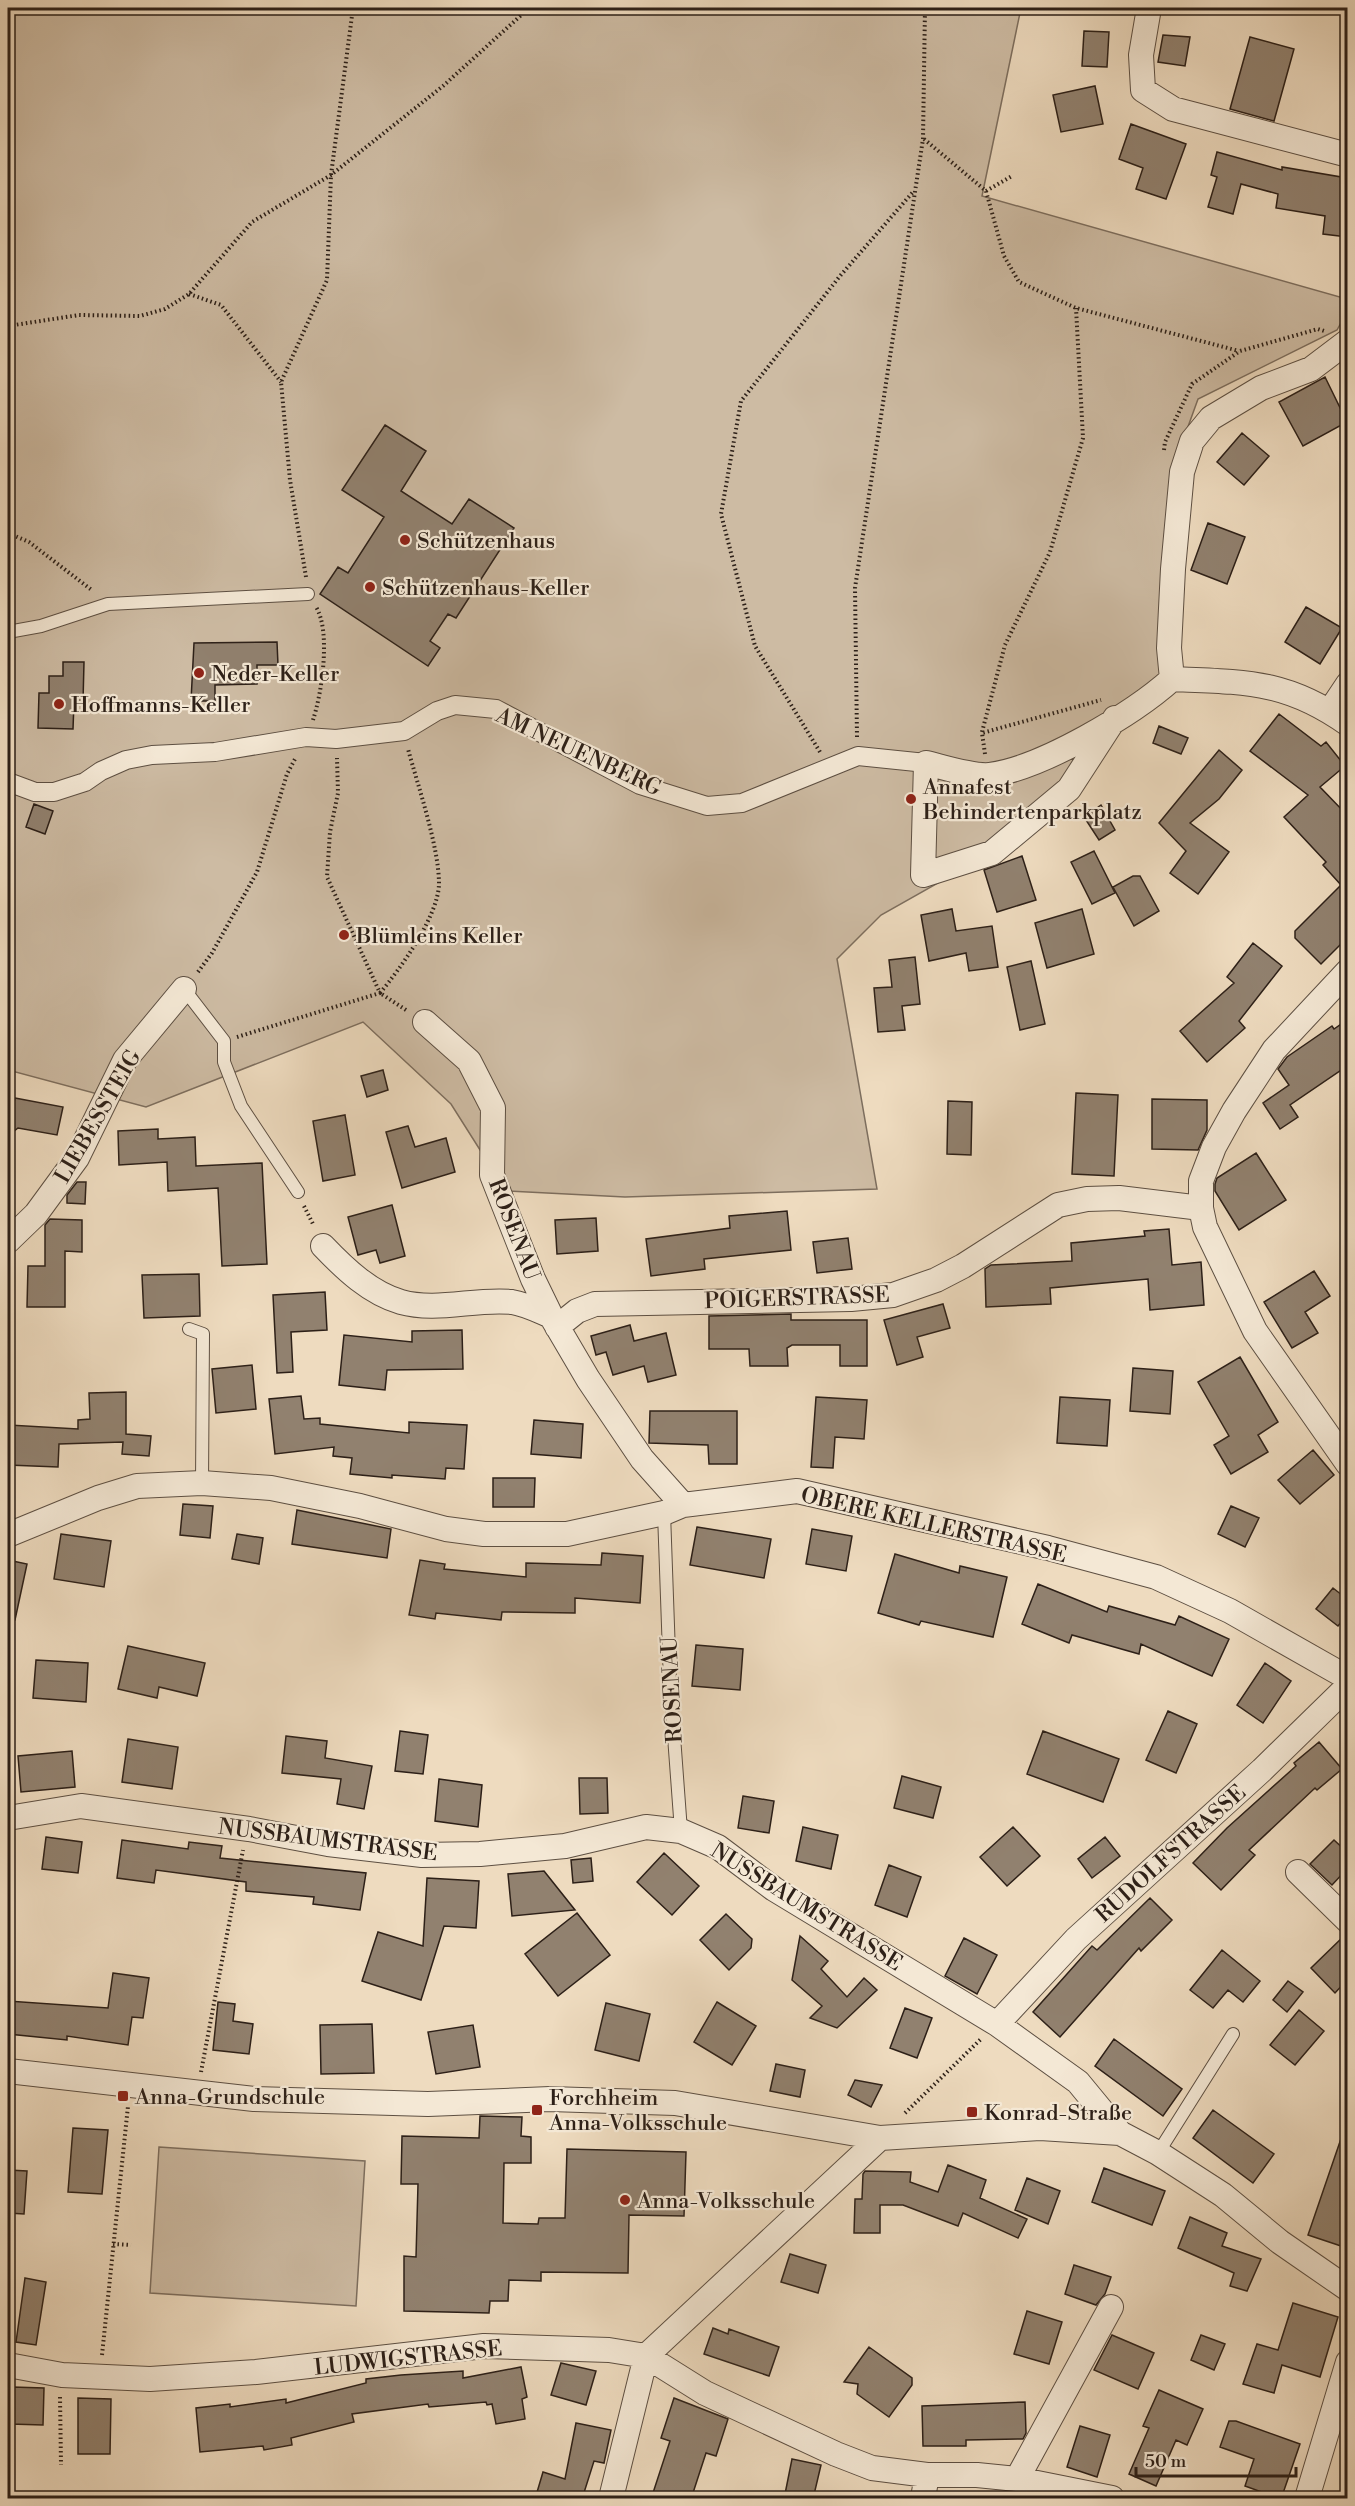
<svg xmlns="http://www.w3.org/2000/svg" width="1355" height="2506" font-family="'Libre Bodoni',serif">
  <rect width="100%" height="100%" fill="#eedbbf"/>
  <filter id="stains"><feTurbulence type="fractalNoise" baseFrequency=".00333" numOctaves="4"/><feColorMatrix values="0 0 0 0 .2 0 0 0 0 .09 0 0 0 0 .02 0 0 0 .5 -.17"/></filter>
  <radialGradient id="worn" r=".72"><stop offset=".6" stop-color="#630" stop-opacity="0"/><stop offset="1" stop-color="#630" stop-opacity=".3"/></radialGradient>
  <path fill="#cdbba3" stroke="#7d6e5e" stroke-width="1.5" d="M8 8H1021L982 196 1347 299V312L1337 330 1198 399 1172 471 1162 678 1009 843 881 915 837 959 877 1189 625 1197 506 1191 451 1104 363 1022 146 1107 8 1070Z
    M159 2147 365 2161 356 2306 150 2293Z"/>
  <path fill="#91816f" stroke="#2d2018" stroke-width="1.5" d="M1084 31 1109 32 1107 67 1082 66Z
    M1163 35 1190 37 1185 66 1158 62Z
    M1250 37 1294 49 1274 121 1230 109Z
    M1095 86 1103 124 1061 132 1053 95Z
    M1131 124 1186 144 1166 199 1136 189 1143 168 1119 159Z
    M1217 152 1282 170V167L1347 178V237L1323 234 1325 216 1276 208 1278 194 1241 184 1233 214 1208 207 1217 177 1211 175Z
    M1325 377 1347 422 1303 446 1279 402Z
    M385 425 426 451 401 491 452 524 469 499 514 528 456 618 448 614 430 641 440 648 428 666 320 594 338 567 348 573 384 517 342 490Z
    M1242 433 1269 456 1244 485 1217 462Z
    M1208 523 1245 537 1227 584 1191 570Z
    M1306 607 1342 628 1320 664 1285 642Z
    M277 642 278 665H257V684L215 685V701H191L194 643Z
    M63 662H84L83 702H74L73 729 38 728 39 693H49V676H63Z
    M1279 714 1321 746 1326 742 1345 766 1320 787 1347 815V938L1321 964 1295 938V931L1341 885 1323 865 1326 862 1284 817 1308 795 1250 751Z
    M1159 726 1188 738 1181 754 1153 743Z
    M1219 750 1242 770 1219 799 1190 823 1229 852 1198 894 1170 873 1186 851 1159 823Z
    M34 804 53 811 45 834 26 827Z
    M1101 805 1115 830 1099 840 1084 817Z
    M1094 851 1115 893 1092 904 1071 862Z
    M1022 856 1036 900 997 912 984 870Z
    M1133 876H1140L1159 911 1134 926 1113 887Z
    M952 909 956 931 992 926 998 967 969 971 966 953 929 961 921 915Z
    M1082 909 1094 954 1047 968 1035 923Z
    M1253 943 1282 966 1239 1021 1245 1028 1207 1062 1180 1031 1234 983 1227 977Z
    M915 957 920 1004 902 1006 905 1030 878 1032 874 988 892 987 889 960Z
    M1031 961 1045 1024 1020 1030 1007 967Z
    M1347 1020V1066L1290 1105 1298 1117 1280 1129 1263 1103 1289 1085 1278 1069 1287 1057 1332 1026 1334 1029Z
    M383 1070 388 1090 367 1097 361 1076Z
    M1076 1093 1118 1095 1114 1176 1072 1174Z
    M15 1098 63 1107 57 1135 18 1128 8 1136V1105L13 1106Z
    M1152 1099 1207 1100V1130L1198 1150 1152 1149Z
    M948 1101 972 1102 971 1155 947 1154Z
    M345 1115 355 1175 323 1181 313 1121Z
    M408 1126 415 1147 446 1138 455 1172 402 1188 386 1132Z
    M158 1129V1139L195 1137 196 1166 262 1163 267 1264 222 1266 218 1188 168 1191 167 1162 119 1165 118 1131Z
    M1256 1153 1286 1200 1239 1230 1215 1191V1184L1217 1178Z
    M77 1182H86L85 1204 67 1203V1195Z
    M392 1205 405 1256 380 1263 376 1250 358 1255 348 1217Z
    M787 1211 791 1250 704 1259 705 1269 651 1276 646 1239 730 1228 729 1216Z
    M596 1218 598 1251 557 1254 555 1220Z
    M50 1219 82 1220V1252L65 1251V1307H27L28 1266H45V1225Z
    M1169 1229 1172 1265 1201 1262 1204 1305 1150 1310 1148 1279 1050 1288 1051 1304 986 1307 985 1269 991 1265 1072 1261 1071 1243 1145 1236 1144 1231Z
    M848 1238 852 1269 817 1273 813 1242Z
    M1314 1271 1330 1296 1305 1312 1318 1333 1292 1348 1264 1302Z
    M199 1274 200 1316 144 1318 142 1275Z
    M325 1292 327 1330 291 1332 293 1372 277 1373 273 1295Z
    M943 1304 950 1328 917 1337 923 1357 897 1365 884 1320Z
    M791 1314V1320H867V1366H840V1345H792L787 1348 788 1366H750L749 1349H709V1316Z
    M630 1325 634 1341 666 1333 676 1375 648 1382 644 1366 613 1375 606 1352 596 1355 591 1336Z
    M462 1330 463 1369 387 1370 385 1390 339 1385 344 1335 412 1342V1331Z
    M1240 1357 1278 1422 1258 1435 1268 1452 1231 1474 1214 1445 1229 1436 1198 1382Z
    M252 1365 256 1409 216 1413 212 1369Z
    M1133 1368 1173 1371 1170 1414 1130 1411Z
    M126 1392V1434L151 1436 149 1456 122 1454 123 1442 59 1444 58 1467 8 1465 9 1425 78 1429V1420L90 1419 89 1393Z
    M301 1396 304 1419 320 1418V1424L409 1433V1422L467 1425 464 1469 446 1468 445 1479 392 1475V1478L350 1474 352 1458 333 1456 334 1447 275 1454 269 1399Z
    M816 1397 867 1400 864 1439 835 1437 833 1468 811 1467Z
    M1060 1397 1110 1400 1107 1446 1057 1443Z
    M650 1411H737V1464H709L708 1445 649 1443Z
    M534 1420 583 1424 581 1458 531 1454Z
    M1313 1450 1334 1475 1300 1504 1278 1480Z
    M493 1478H535L534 1507H493Z
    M183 1504 213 1506 210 1538 180 1535Z
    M1231 1506 1259 1518 1245 1547 1218 1534Z
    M297 1510 391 1529 387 1558 292 1544Z
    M697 1527 771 1539 764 1578 690 1565Z
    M812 1529 852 1536 846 1571 806 1564Z
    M61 1534 111 1541 104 1587 54 1579Z
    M237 1534 263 1538 259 1564 232 1559Z
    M602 1553 643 1556 640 1603 575 1598V1613L502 1612 501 1620 436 1613 435 1619 409 1615 420 1560 445 1564 444 1569 526 1577V1563L601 1565Z
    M895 1554 959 1573 960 1566 1007 1577 993 1637 921 1621 919 1625 878 1613Z
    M8 1560 27 1564 15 1620 8 1619Z
    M1038 1584 1107 1612 1109 1606 1175 1625 1179 1616 1229 1639 1212 1676 1141 1644 1139 1654 1072 1635 1069 1643 1022 1624Z
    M1333 1588 1347 1599V1615L1338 1626 1316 1609Z
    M696 1645 743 1649 740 1690 692 1686Z
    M128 1646 205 1663 197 1696 159 1687 157 1698 118 1689Z
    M36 1660 88 1663 86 1702 33 1698Z
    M1265 1663 1291 1681 1263 1723 1237 1705Z
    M1168 1711 1197 1724 1176 1773 1146 1760Z
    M400 1731 428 1735 423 1774 395 1771Z
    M1043 1731 1119 1759 1103 1802 1027 1774Z
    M286 1736 327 1741 325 1758 372 1766 364 1809 337 1804 341 1779 282 1773Z
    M128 1739 178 1747 172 1789 122 1782Z
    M1319 1742 1342 1769 1317 1790 1315 1788 1249 1850 1255 1855 1221 1890 1193 1863 1227 1828 1296 1766 1294 1763Z
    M72 1751 75 1787 21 1792 18 1756Z
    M902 1776 941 1787 933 1818 894 1808Z
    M579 1778H607L608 1813 580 1814Z
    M439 1779 482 1785 478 1827 435 1821Z
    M743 1796 774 1801 769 1833 738 1828Z
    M803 1827 838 1835 831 1869 796 1861Z
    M1013 1827 1040 1856 1007 1886 980 1857Z
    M46 1837 82 1842 78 1873 42 1869Z
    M1105 1837 1120 1856 1092 1878 1078 1859Z
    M122 1840 188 1849 189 1842 222 1846 220 1858 366 1873 360 1910 313 1904 314 1897 246 1891V1882L156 1870 154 1883 117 1878Z
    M1334 1840 1347 1852V1869L1332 1885 1310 1864Z
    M664 1853 699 1886 672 1915 637 1882Z
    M591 1858 593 1881 573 1883 571 1860Z
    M889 1865 921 1877 907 1917 875 1905Z
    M544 1871 575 1910 512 1916 508 1874Z
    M427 1878 479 1881 476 1928 444 1926 421 2000 362 1981 378 1932 423 1946Z
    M1150 1898 1172 1920 1141 1951 1139 1948 1060 2037 1033 2012 1092 1946 1097 1950Z
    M577 1913 610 1955 558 1996 525 1954Z
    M726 1914 752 1939 751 1948 729 1970 700 1940Z
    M1345 1935H1347V1980L1335 1993 1311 1968Z
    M800 1936 828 1961 821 1969 847 1997 864 1978 877 1990 837 2028 810 2018 822 2006 792 1980Z
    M964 1938 997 1955 977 1994 945 1976Z
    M1222 1950 1260 1981 1243 2002 1228 1990 1213 2008 1190 1990Z
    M113 1973 149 1978 143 2018 132 2017 128 2045 67 2036V2040L8 2034V2001L108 2008Z
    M1288 1981 1303 1992 1287 2012 1273 2000Z
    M218 2002 235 2004 233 2021 253 2024 249 2054 213 2050Z
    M717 2002 756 2026 732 2065 694 2042Z
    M606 2003 650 2014 639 2061 595 2050Z
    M905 2008 932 2018 917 2058 890 2048Z
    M1299 2010 1324 2031 1295 2065 1270 2045Z
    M372 2024 374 2073 321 2074 320 2025Z
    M473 2025 480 2067 436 2074 428 2032Z
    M1114 2039 1182 2089 1163 2116 1095 2066Z
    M776 2064 805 2070 800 2097 770 2091Z
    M855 2080 882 2085 871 2107 848 2095Z
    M1213 2110 1274 2154 1253 2183 1193 2138Z
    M480 2116 522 2117 521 2136 531 2137V2163H504L503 2223 538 2224 539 2218H565L567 2149 686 2152 684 2216 629 2215 628 2273 541 2272V2281L509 2280 508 2301H490L489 2313 404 2311V2256L416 2257 418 2184H401L402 2136 479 2138Z
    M1345 2127H1347V2227L1341 2246 1308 2235Z
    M73 2128 108 2130 102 2194 68 2192Z
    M948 2165 986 2180 980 2198 1027 2219 1018 2238 963 2213 958 2226 903 2205H880V2233H854L855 2199H862L863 2174 865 2171 911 2172 910 2182 938 2192Z
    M1104 2168 1165 2191 1152 2225 1092 2202Z
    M8 2170 27 2171 24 2214 8 2213Z
    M1027 2178 1060 2191 1048 2224 1015 2210Z
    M1190 2217 1227 2233 1222 2246 1261 2259 1247 2291 1230 2286 1234 2273 1178 2248Z
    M790 2254 826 2265 818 2293 781 2282Z
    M1074 2265 1111 2277 1105 2294 1096 2305 1065 2294Z
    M25 2278 46 2282 36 2345 16 2342Z
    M1293 2303 1338 2317 1320 2377 1282 2365 1274 2393 1243 2384 1257 2344 1278 2350Z
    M1027 2311 1062 2322 1049 2364 1014 2354Z
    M713 2328 728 2334 729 2329 779 2347 769 2376 704 2354Z
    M1112 2335 1154 2353 1138 2389 1094 2370Z
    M1201 2335 1225 2344 1214 2370 1191 2360Z
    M869 2347 912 2378V2385L889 2417 857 2394 858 2384 844 2382Z
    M561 2363 596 2371 586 2405 551 2395Z
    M521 2367 527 2397 522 2399 525 2419 496 2424 492 2404 487 2405 486 2402 429 2407 428 2404 352 2414 354 2422 291 2438 292 2445 264 2450 263 2446 200 2452 196 2408 230 2404V2407L286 2399V2403L366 2383V2379L401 2375 463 2371V2378Z
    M12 2387 44 2388 43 2425 10 2424Z
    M1159 2390 1203 2409 1187 2445 1176 2440 1156 2486 1129 2474 1149 2428 1143 2426Z
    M78 2398 111 2399 110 2454H78Z
    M674 2398 728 2419 716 2456 706 2453 691 2499H651L670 2441 661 2438Z
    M1025 2402 1026 2433 1023 2439 966 2440V2446H923L922 2406Z
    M1229 2421H1236L1300 2444 1281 2499 1245 2486 1254 2459 1220 2447Z
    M576 2423 611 2430 604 2463 594 2461 582 2499H535L543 2472 565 2479Z
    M1080 2426 1110 2435 1097 2477 1067 2467Z
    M792 2459 821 2465 813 2499 785 2494Z"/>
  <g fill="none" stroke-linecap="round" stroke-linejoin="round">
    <defs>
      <path id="service" d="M8 632 41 626 108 604 308 594
        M184 989 224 1041V1062L241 1106 298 1192
        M189 1329 203 1334 202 1483
        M664 1513 670 1682 681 1831
        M1158 2153 1233 2034"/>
      <path id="pedestrian" d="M8 782 35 792H54L85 782 101 771 126 760 152 755 215 752 306 737 336 739 404 731 437 711 455 705 496 709 640 785 707 806 742 803 858 756 926 763"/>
      <path id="minor" d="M1149 8 1141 55 1143 90 1173 109 1348 155
        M1172 679 1169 648 1173 569 1182 472 1192 441 1211 418 1261 388 1311 369 1348 341
        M1172 679C1244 682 1286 680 1348 724
        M1330 711 1348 684
        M1115 718 1069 789 992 853 923 875 926 763C943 767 974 777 990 775 1042 768 1133 714 1172 679
        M425 1022 469 1061 493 1108 492 1175 533 1279 551 1316 588 1379 642 1459 683 1505
        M1201 1208 1205 1227 1255 1331 1348 1464
        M8 1241 36 1214 77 1158 125 1060 184 989
        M323 1246C345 1269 370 1293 401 1302 437 1312 476 1298 512 1302 525 1304 539 1311 551 1316
        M557 1327 577 1311 595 1304 851 1299 893 1295 936 1280 963 1266 1058 1205 1087 1199 1119 1198 1201 1208V1181L1214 1147 1234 1111 1274 1050 1348 971
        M8 1535 98 1498 137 1486 202 1483 271 1488 360 1506 446 1529 484 1534H567L664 1513 683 1505 797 1491 1048 1548 1156 1577 1230 1611 1348 1678
        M8 1818 81 1806 249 1829 328 1844 422 1855 480 1854 565 1846 646 1827 681 1831 718 1847 774 1889 997 2024 1078 2082 1120 2133 1158 2153 1223 2195 1280 2242 1348 2289
        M1298 1872 1348 1921
        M997 2024 1076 1939 1262 1770 1348 1686
        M8 2071 254 2099 428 2104 550 2099 675 2103 880 2138 1040 2128 1120 2133
        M8 2365 62 2375 150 2379 256 2372 484 2346 609 2350 646 2356 705 2393 836 2454 872 2468 927 2475H977L1017 2479 1112 2498
        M1017 2479 1111 2307
        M611 2498 646 2356 880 2138
        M923 2498 927 2475
        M1307 2498 1348 2362"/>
    </defs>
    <use href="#service" stroke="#5d4f42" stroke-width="14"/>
    <use href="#pedestrian" stroke="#5d4f42" stroke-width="20"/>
    <use href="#minor" stroke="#5d4f42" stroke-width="26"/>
    <path stroke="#2d2018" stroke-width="4" stroke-dasharray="1.5 3" stroke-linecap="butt" d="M924 139 986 191 1004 256 1019 282 1076 308 1239 351
      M986 191 1012 176
      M189 294 221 305 281 382
      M8 326 79 315 140 316 165 309 189 294 252 222 331 175 443 86 529 8
      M1164 450 1165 442 1192 384 1240 351 1318 329 1324 331
      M8 533 29 542 93 591
      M306 577 290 480 281 382 327 280 331 175 353 8
      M313 720C322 693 331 631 316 607
      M982 732 1005 645 1050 552 1083 438 1076 308
      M857 737 855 588 923 139 925 8
      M820 752 755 646 721 514 741 401 840 276 913 192
      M985 754 982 733 1101 700
      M198 972 212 953 257 872 287 774 295 759
      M406 1010 380 993C400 969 438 917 439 884 439 847 418 786 408 749
      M237 1037 380 993 327 877 330 832 338 793 337 758
      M304 1206 314 1226
      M201 2072 243 1850
      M905 2113 981 2039
      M113 2244 131 2245
      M102 2355 128 2106
      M60 2397 61 2465"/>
    <use href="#service" stroke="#f4e8d5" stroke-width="12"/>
    <use href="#pedestrian" stroke="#f4e8d5" stroke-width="18"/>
    <use href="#minor" stroke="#f4e8d5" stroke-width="24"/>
  </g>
  <g fill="#8f2418" stroke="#f4e8d5" stroke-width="2">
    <circle cx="405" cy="540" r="6"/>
    <circle cx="370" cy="587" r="6"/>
    <circle cx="199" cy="673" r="6"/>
    <circle cx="59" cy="704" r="6"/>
    <circle cx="911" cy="799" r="6"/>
    <circle cx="344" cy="935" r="6"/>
    <rect x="117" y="2090" width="12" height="12" rx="3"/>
    <rect x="531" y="2104" width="12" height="12" rx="3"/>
    <rect x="966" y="2106" width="12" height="12" rx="3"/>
    <circle cx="625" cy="2200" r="6"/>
  </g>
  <g text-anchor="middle" stroke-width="4.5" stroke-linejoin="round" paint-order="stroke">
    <g font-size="22" fill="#2d2018" stroke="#f4e8d5" text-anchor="start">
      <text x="417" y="548">Schützenhaus</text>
      <text x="382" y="595">Schützenhaus-Keller</text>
      <text x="211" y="681">Neder-Keller</text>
      <text x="71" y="712">Hoffmanns-Keller</text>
      <text x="923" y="794">Annafest<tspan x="923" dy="25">Behindertenparkplatz</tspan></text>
      <text x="356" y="943">Blümleins Keller</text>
      <text x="135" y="2104">Anna-Grundschule</text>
      <text x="549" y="2105">Forchheim<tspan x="549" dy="25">Anna-Volksschule</tspan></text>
      <text x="984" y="2120">Konrad-Straße</text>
      <text x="637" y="2208">Anna-Volksschule</text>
    </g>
    <g font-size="22" fill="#2d2018" stroke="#f4e8d5">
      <text transform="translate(579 751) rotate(25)" y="8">AM NEUENBERG</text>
      <text transform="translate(97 1116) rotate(-60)" y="8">LIEBESSTEIG</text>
      <text transform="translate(515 1229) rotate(69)" y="8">ROSENAU</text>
      <text transform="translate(797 1297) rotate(-2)" y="8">POIGERSTRASSE</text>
      <text transform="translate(934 1524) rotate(13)" y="8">OBERE KELLERSTRASSE</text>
      <text transform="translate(671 1690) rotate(-93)" y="8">ROSENAU</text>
      <text transform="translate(328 1839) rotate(7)" y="8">NUSSBAUMSTRASSE</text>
      <text transform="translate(1170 1853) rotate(-42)" y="8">RUDOLFSTRASSE</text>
      <text transform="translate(807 1906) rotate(32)" y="8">NUSSBAUMSTRASSE</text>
      <text transform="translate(408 2357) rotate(-6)" y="8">LUDWIGSTRASSE</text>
    </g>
  </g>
  <rect width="1355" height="2506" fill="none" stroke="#eedbbf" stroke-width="30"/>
  <rect x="9" y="9" width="1337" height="2488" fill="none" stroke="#2d2018" stroke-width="3"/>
  <rect x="15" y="15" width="1325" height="2476" fill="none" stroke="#2d2018" stroke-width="1.5"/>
  <path d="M1136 2467v9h160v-9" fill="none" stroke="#2d2018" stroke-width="3"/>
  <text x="1145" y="2467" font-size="18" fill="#2d2018" stroke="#f4e8d5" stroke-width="4.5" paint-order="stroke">50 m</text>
  <rect width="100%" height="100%" filter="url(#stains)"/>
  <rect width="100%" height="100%" fill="url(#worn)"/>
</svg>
